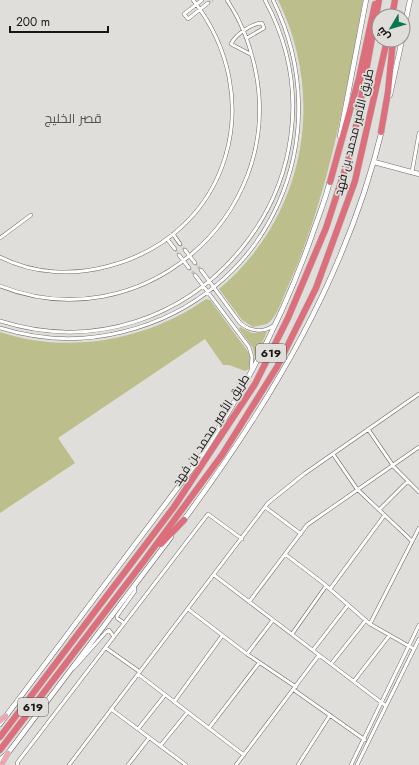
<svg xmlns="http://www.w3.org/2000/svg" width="419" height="765" font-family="Jost,Cairo,sans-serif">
  <rect width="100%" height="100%" fill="#e0dedb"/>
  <path fill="#bcbf8b" d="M278 0H363C345 99 328 199 286 291 281 302 277 317 267 324L253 327 242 320 219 289C304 218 327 99 278 0Z
    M206 299 210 300 249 353 250 357 249 369 245 371 229 365H223L205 339 58 438 75 463 0 513V332C69 355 148 340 206 299Z
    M240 327 252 333 267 332 255 358 253 348 239 329Z"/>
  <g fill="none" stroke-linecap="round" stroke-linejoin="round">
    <path stroke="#c2c0bd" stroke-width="3" stroke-dasharray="3 1.5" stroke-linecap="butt" d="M208 3 213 0
      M180 244 185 250
      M175 249 179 255
      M195 263 201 270
      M189 268 195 275"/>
    <defs>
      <path id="street" d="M202 0 184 14 188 19 208 3
        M247 38 264 28 262 23C252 23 235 35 231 44L252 55
        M412 172 419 133
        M173 234 180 244
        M0 238 31 215
        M167 239 175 249
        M185 250 195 263
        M179 255 189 268
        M0 257C34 274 73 276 109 266 231 234 269 96 193 0
        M201 270 240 323C250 331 262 333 273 326
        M195 275 249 347 252 357 251 369
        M0 286C139 341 284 219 256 73 251 47 242 22 227 0
        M0 321C192 382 361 177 265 0
        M0 328C39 340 82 342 122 332 271 296 340 135 273 0
        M368 429 394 467 419 492
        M333 454 357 489 412 541
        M265 507 301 534
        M379 510 408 481
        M285 554 323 583 370 624 414 649
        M214 575 386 706
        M330 589 384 516
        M249 602 307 525 419 447
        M188 609 247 654 296 687
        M124 623 117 618V616L135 591 134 586
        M370 624 419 528
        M292 634 326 586
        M106 648 140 672
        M313 650 348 605
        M247 654 273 620
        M331 664 366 620
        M74 668 106 632 109 630 114 637
        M138 674 244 755
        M354 681 389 636
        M294 690 365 740
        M174 702 222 636
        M111 709 186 765
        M209 728 259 663
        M138 729 165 695
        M160 746 187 713
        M18 765 17 763 208 514 242 539
        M69 765 268 503 304 474 419 394
        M128 765 149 738
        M236 765 319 655
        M298 765 330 715
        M351 765 419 625
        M357 765 419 639"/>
      <path id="secondary" d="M403 33 410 0
        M390 95 402 40
        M340 136 366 0
        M374 162 419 174
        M183 521C271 402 347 275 382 130
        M0 724 197 462C244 391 284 316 312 235 318 217 326 199 330 180
        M0 760 8 753 171 537"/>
      <path id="primary" d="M0 721 6 716
        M1 765 8 753"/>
      <path id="highway" d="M392 16 395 0
        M381 132 388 92 393 40
        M330 182 359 78 375 4
        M161 544 184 520
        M0 737 174 507 255 384 288 318 326 228 352 148 379 0
        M0 750 144 561 222 455 277 367 316 288 355 181 387 40"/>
    </defs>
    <use href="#street" stroke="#6c6a67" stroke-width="4"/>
    <use href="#secondary" stroke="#6c6a67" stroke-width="5.5"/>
    <use href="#primary" stroke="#bab9b9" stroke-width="6"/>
    <use href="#highway" stroke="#bab9b9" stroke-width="7"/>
    <use href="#street" stroke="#fff" stroke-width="3"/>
    <use href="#secondary" stroke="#fff" stroke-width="4.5"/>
    <use href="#primary" stroke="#eba8b0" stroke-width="5"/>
    <use href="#highway" stroke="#dd6e7c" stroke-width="6"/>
  </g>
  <g text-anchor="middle" stroke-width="3.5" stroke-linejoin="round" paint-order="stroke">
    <g fill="#e0dedb" stroke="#545351" stroke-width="1">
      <rect x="256" y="344" width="30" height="18" rx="3"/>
      <rect x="18" y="698" width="30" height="18" rx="3"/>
    </g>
    <g font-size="11" font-weight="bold" fill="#181716">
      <text x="271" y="357">619</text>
      <text x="33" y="711">619</text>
    </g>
    <g font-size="12" fill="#181716" stroke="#e0dedb">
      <text transform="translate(354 132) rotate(-76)" y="4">طريق الأمير محمد بن فهد</text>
      <text transform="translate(211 430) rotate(-57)" y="4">طريق الأمير محمد بن فهد</text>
    </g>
    <g font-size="13" fill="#565451" stroke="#e0dedb">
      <text x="73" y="123">قصر الخليج</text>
    </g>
  </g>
  <g transform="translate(391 28) rotate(232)"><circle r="19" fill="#e0dedb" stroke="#908e8c"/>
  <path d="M0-3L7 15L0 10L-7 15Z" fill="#077751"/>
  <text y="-6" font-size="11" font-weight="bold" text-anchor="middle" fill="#181716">ش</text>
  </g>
  <path d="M10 26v6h98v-6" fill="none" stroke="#181716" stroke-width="2"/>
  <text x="16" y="26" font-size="12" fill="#181716" stroke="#e0dedb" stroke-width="3" paint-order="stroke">200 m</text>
</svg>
